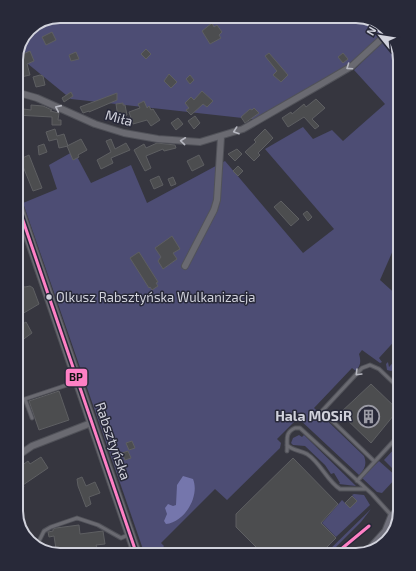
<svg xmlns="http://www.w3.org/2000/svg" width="416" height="571" font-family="'Exo 2',sans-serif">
  <rect width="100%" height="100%" fill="#36363f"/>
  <path fill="#4d4d74" d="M60 16H359L378 22 387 31 347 66 261 120 71 99 17 55 31 27Z
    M388 37 396 47 400 60V239L392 232 394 248 380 280 400 298V335L379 358 382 362 380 363 362 350 359 354C361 361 361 365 356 371L352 368 314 408 364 456C367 464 365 469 359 475L298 418 277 439 281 443 280 448 227 500 215 489 161 543 164 546 161 550 167 555H145L23 203 57 189 49 165 74 151 91 183 131 165 147 203 225 161 303 253 334 229 265 149 303 127 313 139 332 130 343 141 385 104 354 70Z
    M400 355 397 362V369L391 371 387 370 386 364 388 362 389 367Z
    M299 435 302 437 304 435 356 486 339 484 340 483 334 473 331 474 325 465 305 446 293 445 291 443 293 438Z
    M396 447 400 451 399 475 384 460Z
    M379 461 397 477 382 493 377 492 362 478Z
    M354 494 364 495 370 505 336 537 322 523 342 500 350 508 357 501 352 495Z
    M371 509 361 522 328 555H324Z"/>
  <path fill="#7576ac" d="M183 476 193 479C200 496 185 522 166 524L164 521 167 514 165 508 168 504 173 506 176 505 177 485Z"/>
  <path fill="#4c4d4f" stroke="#5e5f62" d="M212 23 214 27 217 25 222 32 219 35 221 38 210 44 202 31Z
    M52 32 56 40 46 45 42 37Z
    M146 49 151 54 146 59 141 54Z
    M30 51 34 61 27 64 30 75 21 77 22 79 16 81V57Z
    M76 52 79 59 71 61 69 55Z
    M269 53 288 75 281 82 273 75 277 71 265 56Z
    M343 53 348 59 343 63 338 57Z
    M169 74 177 82 171 88 164 81Z
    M40 75 43 76 45 85 36 87 33 77Z
    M190 75 194 80 190 84 186 79Z
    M202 91 213 101 207 107 203 104 191 115 186 110 189 108 185 103 191 97 194 100Z
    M71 92 73 96 64 102 62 98Z
    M117 93V100L89 112V111L83 113 80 107Z
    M316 99 325 108 312 119 319 126 315 129 304 117 288 127 282 118 291 112 292 114 304 104 306 107Z
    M144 101 147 108 149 106 151 110 153 109 160 120 151 126 147 120 133 124 129 112 140 108 138 104Z
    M123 103V105H125L127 115 118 117 116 104Z
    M31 105 43 106 52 110 50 111 59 113 58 120H61V125H52V117L16 115V108L31 110Z
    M254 108 259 113 245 123 241 117 250 109 252 110Z
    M195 116 200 123 194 129 188 121Z
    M178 118 183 124 176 130 171 123Z
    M55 129 57 136 64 134 68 146 59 148 57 139 49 141 46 132Z
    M265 129 273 138 258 153 260 155 254 161 245 152 256 142 254 140Z
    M81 139 87 150 78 155 79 157 73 160 67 146Z
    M111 139 115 149 126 143 130 150 111 158 113 163 101 169 97 160 111 152 106 141Z
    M157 143 175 145 176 148 164 151 163 149 146 156 151 168 145 171 134 150 144 144 146 148Z
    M44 144 47 152 39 155 38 146Z
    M237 149 242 154 235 161 228 154Z
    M29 155 42 188 33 191 20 159Z
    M199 155 204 165 192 171 187 161Z
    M238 166 243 171 238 176 233 171Z
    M159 176 163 185 154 189 150 180Z
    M173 177 176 184 171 186 168 179Z
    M281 201 299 219 291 226 274 207Z
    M307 211 312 217 308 221 303 214Z
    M16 231 23 247 16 249Z
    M172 236 180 249 173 253 177 259 163 269 158 261 161 257 155 248Z
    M139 252 158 282 156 283 158 286 152 290 150 287 149 288 130 258Z
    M21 286 25 287 30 286 33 288 39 304 22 314 16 304V292L21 289Z
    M26 322 32 333 21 341 16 339V328Z
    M371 384 398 410 371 443 340 413Z
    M59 391 69 420 39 430 29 401Z
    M132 441 135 448 129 450 126 443Z
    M128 451 131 458 125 460 122 453Z
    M41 457 48 468 23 485 24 487 19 490 16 486V472L22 468 21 466 28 461 30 464Z
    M293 458 338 504 321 523 336 538 319 555H264L236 527V514Z
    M82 477 86 486 95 482 100 493 89 497 91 504 86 507 78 486 77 479Z
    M352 496 357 501 350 508 345 503Z
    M79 525 80 534 103 531 105 544 96 545 100 555H88L87 551 73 554 71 548H67L56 549 54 536 49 537 48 532 53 531V529L56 528Z"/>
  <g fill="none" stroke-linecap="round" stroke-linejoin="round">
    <defs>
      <path id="lane" d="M32 418 25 399 76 382
        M287 445C293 451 300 450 307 454 321 463 327 481 340 489H365
        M287 451C288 440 284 433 295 428H300L372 494 392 516
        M374 461 322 411 362 368 370 365 379 369 400 389
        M357 481 400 434
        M37 545 44 531 51 527 77 518 98 525 121 538 128 535"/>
      <path id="street" d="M16 92 37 98 95 124 124 133 158 139 200 142 243 129 323 83 352 66 389 32
        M185 266 214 210 217 200 221 137
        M16 457 32 446 91 423"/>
      <path id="secondary" d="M16 200 137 555"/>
      <path id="primary" d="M369 552 387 532 393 517 400 510"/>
    </defs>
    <use href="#lane" stroke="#515259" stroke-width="5"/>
    <use href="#street" stroke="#515259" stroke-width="8"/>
    <use href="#secondary" stroke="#515259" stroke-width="11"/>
    <use href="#primary" stroke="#515259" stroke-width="12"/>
    <use href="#lane" stroke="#6a6a71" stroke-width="3"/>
    <use href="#street" stroke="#6a6a71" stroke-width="6"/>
    <use href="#secondary" stroke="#6a6a71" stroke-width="9"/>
    <use href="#primary" stroke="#70707b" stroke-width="10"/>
    <defs>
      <path id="bus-1" d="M16 200 137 555
        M334 555 369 526"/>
    </defs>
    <use href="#bus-1" stroke="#282939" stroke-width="6"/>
    <use href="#bus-1" stroke="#ff80c5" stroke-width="3"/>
  </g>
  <defs><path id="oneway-chevron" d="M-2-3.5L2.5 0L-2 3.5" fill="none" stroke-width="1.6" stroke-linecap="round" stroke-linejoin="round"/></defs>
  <g stroke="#b7b8c1">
    <use href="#oneway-chevron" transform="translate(349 67) rotate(146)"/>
    <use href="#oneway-chevron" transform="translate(58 108) rotate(-156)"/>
    <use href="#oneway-chevron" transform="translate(236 131) rotate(161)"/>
    <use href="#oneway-chevron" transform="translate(183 141) rotate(-174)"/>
    <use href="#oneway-chevron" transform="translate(358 373) rotate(135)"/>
  </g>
  <defs>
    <symbol id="building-ring" viewBox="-11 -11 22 22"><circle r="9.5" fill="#282939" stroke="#9b9ba5" stroke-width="1.5"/><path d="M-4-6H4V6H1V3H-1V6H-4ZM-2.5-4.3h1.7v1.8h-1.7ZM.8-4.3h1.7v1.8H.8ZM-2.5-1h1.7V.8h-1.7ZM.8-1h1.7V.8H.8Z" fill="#9b9ba5"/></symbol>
  </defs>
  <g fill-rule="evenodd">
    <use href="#building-ring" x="356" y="404" width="25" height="25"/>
  </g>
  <circle fill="#d1d2dc" stroke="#282939" stroke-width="1.5" cx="49" cy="297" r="3.5"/>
  <g text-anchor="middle" stroke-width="3" stroke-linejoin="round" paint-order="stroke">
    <g font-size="13" fill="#d1d2dc" stroke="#282939" text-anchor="start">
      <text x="56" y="302">Olkusz Rabsztyńska Wulkanizacja</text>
    </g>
    <g font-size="14" fill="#d1d2dc" stroke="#282939">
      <text transform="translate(119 118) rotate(15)" y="5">Miła</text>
      <text transform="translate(113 441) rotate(71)" y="5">Rabsztyńska</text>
    </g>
    <g font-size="14" font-weight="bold" fill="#d1d2dc" stroke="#282939" text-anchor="end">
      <text x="352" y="421">Hala MOSiR</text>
    </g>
  </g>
  <path d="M0 0H416V571H0ZM60 23H356A37 37 0 0 1 393 60V511A37 37 0 0 1 356 548H60A37 37 0 0 1 23 511V60A37 37 0 0 1 60 23Z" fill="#282939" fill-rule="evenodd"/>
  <path fill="none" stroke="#d1d2dc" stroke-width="2" d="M60 23H356A37 37 0 0 1 393 60V511A37 37 0 0 1 356 548H60A37 37 0 0 1 23 511V60A37 37 0 0 1 60 23Z"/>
  <rect stroke="#282939" stroke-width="1.5" x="65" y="368" width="23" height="19" rx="4" fill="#ff80c5"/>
  <g font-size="11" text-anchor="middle" font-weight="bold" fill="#111">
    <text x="76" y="381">BP</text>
  </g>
  <g transform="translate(380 36) rotate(300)" stroke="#282939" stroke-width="3" paint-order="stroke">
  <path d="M0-3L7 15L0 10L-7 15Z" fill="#d1d2dc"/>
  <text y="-6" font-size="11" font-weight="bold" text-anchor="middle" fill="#d1d2dc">N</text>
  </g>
</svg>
